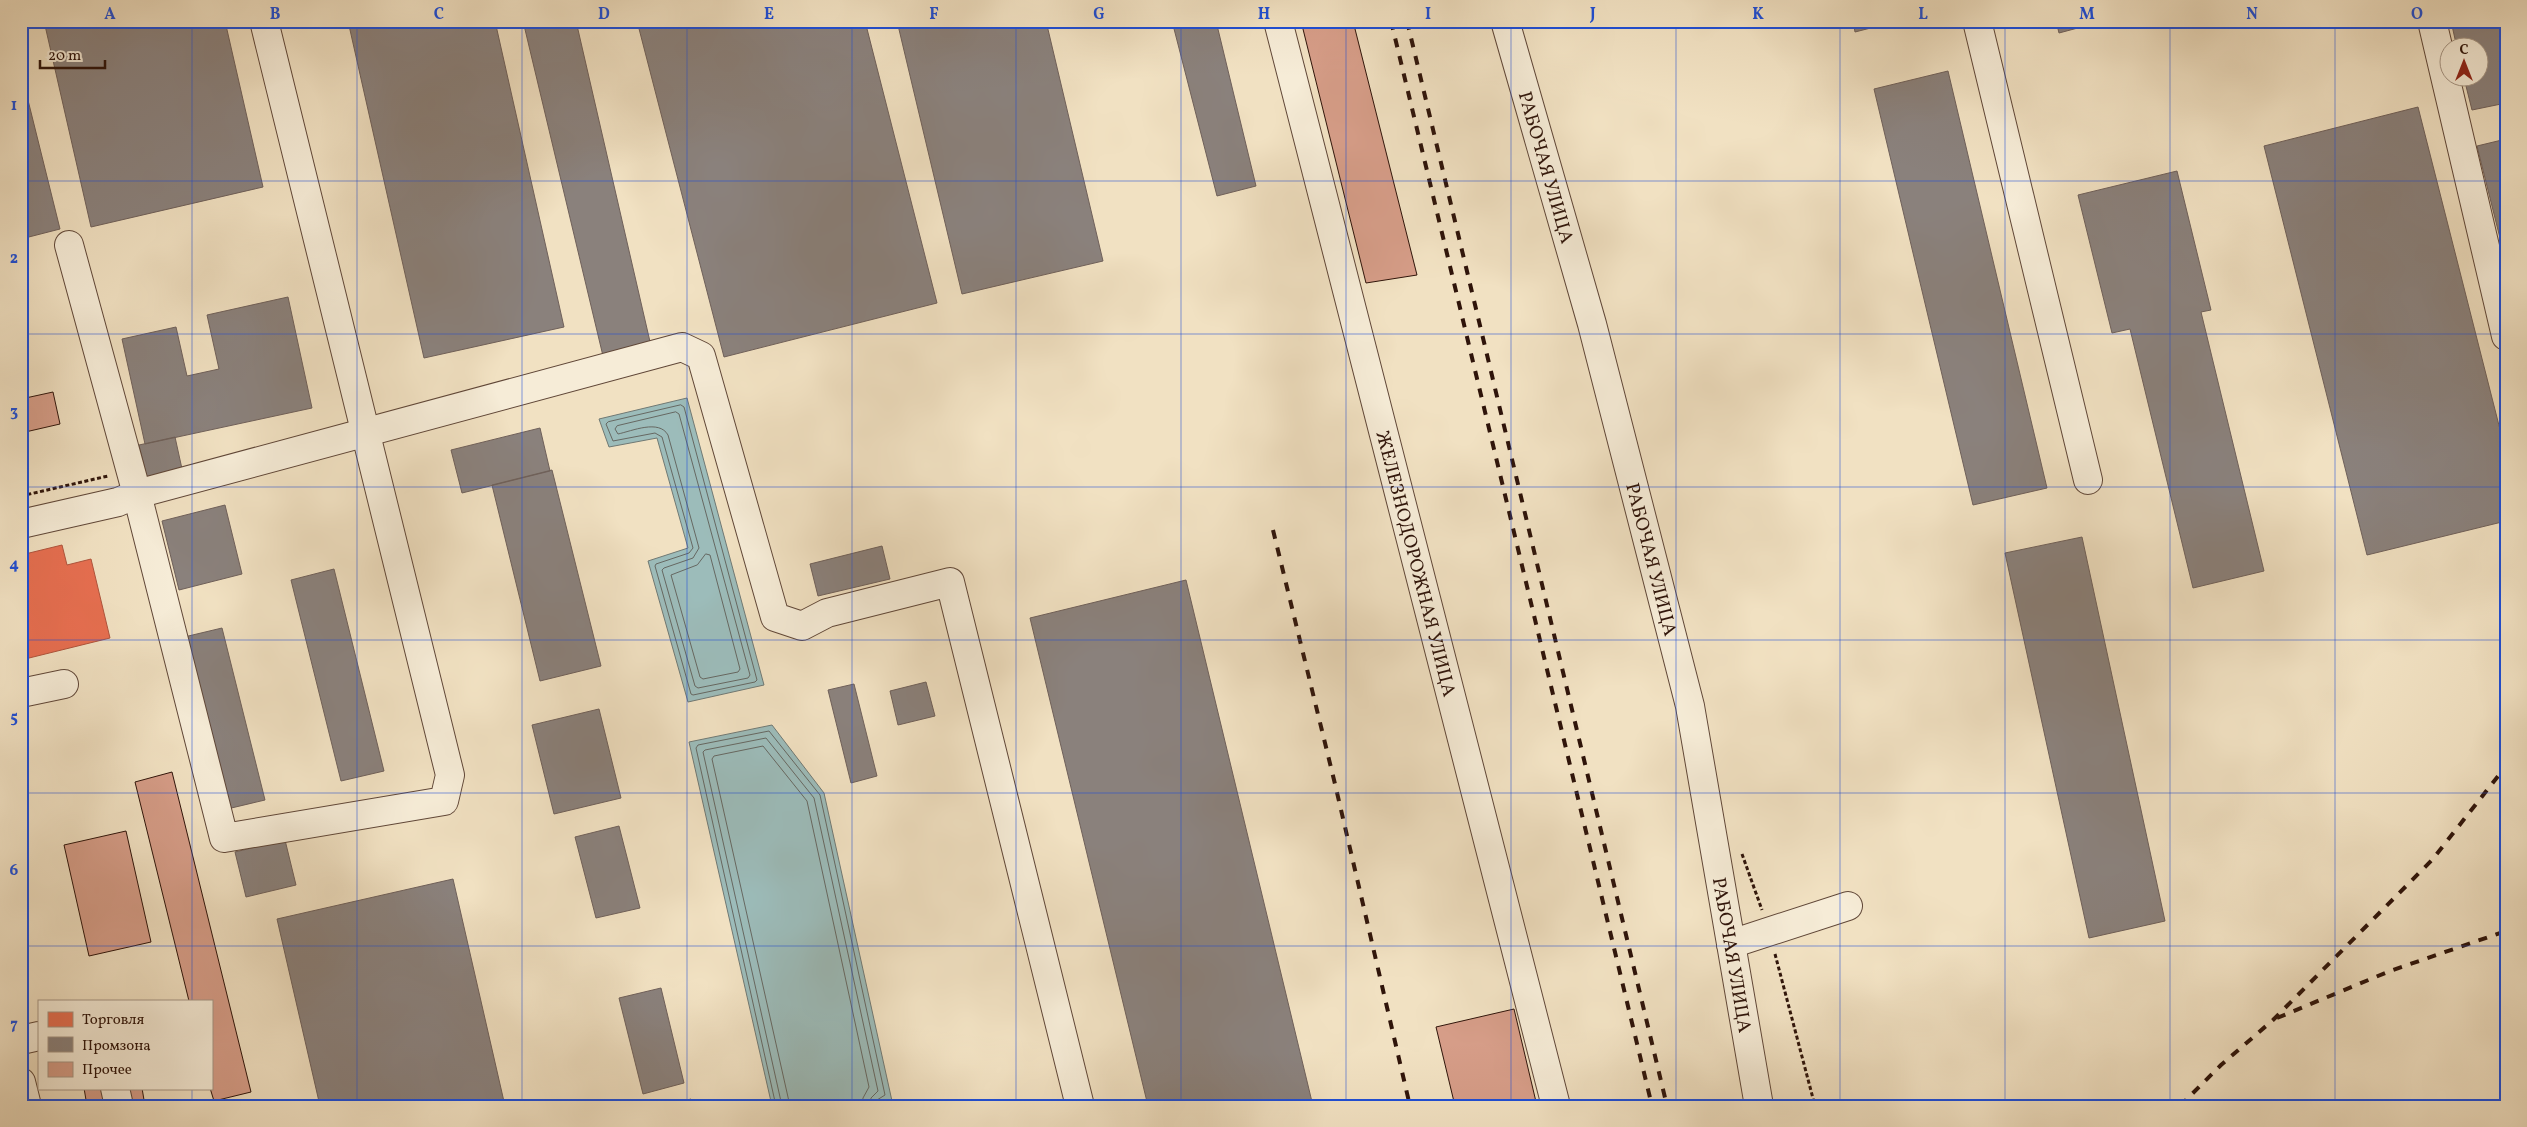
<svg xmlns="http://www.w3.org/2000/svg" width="2527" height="1127" font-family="Vollkorn,serif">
  <rect width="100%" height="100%" fill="#f1e1c2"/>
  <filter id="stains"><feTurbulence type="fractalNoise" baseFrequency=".004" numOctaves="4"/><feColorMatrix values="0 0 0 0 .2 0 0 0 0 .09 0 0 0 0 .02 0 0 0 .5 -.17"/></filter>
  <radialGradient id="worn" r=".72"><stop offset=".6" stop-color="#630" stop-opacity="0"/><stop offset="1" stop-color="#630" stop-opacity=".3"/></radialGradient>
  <path fill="#9cbcba" stroke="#707974" d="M687 398 764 685 688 702 648 561 688 548 657 438 609 447 599 419Z
    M772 725 824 793 892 1101 871 1106H772L689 742Z"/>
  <path fill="#e76f51" stroke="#b0543c" d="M62 545 67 565 91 559 110 638 21 660V555Z"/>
  <path fill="#8a817c" stroke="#6f605a" d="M44 21H225L263 187 91 227Z
    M348 21H495L564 327 424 358Z
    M523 21H576L651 346 603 356Z
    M637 21H865L937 303 724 357Z
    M897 21H1046L1103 261 962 294Z
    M1172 21H1216L1256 186 1217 196Z
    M1853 21H1898L1855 32Z
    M2056 21H2104L2059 33Z
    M2451 21H2506V103L2472 110 2464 78H2480V48H2457Z
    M1948 71 2047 488 1973 505 1874 89Z
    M21 72 60 229 21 239Z
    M2418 107 2506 453V521L2367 555 2264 146Z
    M2506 139V262L2477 146Z
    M2177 171 2211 310 2201 312 2264 571 2193 588 2130 329 2112 333 2078 195Z
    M288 297 312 408 145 444 122 339 176 327 187 376 219 369 207 315Z
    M540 428 550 471 462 493 451 450Z
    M175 437 184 478 149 486 139 445Z
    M552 470 601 666 540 681 492 485Z
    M225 505 242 574 179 590 162 521Z
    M2082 537 2165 921 2089 938 2005 553Z
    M882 546 890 579 818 596 810 564Z
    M334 569 384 771 341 781 291 580Z
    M1186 580 1313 1106H1148L1030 618Z
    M222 628 265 800 223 810 180 638Z
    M926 682 935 716 898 725 890 691Z
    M854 684 877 776 851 783 828 690Z
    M599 709 621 798 554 814 532 725Z
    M619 826 640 908 596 918 575 837Z
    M285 840 296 885 246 897 235 852Z
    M453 879 505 1106H320L277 919Z
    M661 988 684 1083 643 1094 619 998Z
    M691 1099 693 1106H665Z"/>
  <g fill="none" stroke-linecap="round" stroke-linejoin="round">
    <path stroke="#666862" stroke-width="1" d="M681 405 684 407 757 680 755 682 693 695 691 694 655 566 656 564 689 553 693 548 662 437 655 433 613 441 606 424 608 422Z
      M676 412 679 414 750 675 748 678 698 688 695 686 662 570 664 568 693 558 699 548 668 435C659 419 632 431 618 434L615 429 617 426Z
      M706 554 710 555 740 669 738 672 703 679 700 677 671 575 697 565Z
      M776 1106 696 748 698 745 769 731 820 795 885 1095 877 1100 876 1106
      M782 1106 703 752 705 750 766 738 814 798 878 1091 871 1098 870 1106
      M790 1106 712 759 714 756 763 746 807 801 869 1087 863 1098 862 1106"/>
  </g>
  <path fill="#d69d88" stroke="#2f140a" d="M1301 21H1353L1417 275 1366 283Z
    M53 392 60 424 21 433V399Z
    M172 772 251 1092 214 1101 210 1088 211 1001H189L135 782Z
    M21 799 25 812 21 813Z
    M126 831 151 942 89 956 64 845Z
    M1514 1009 1537 1106H1455L1436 1027Z
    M84 1088H142L145 1106H87Z"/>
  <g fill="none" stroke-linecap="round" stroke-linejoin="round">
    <defs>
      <g id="minor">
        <path id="s1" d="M1278 21 1556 1106"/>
        <path id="s2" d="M1505 21 1592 324 1690 706 1759 1106"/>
        <path d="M1977 21 2088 480"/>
        <path d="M2432 21 2506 336"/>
        <path d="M69 245 137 494 224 838 444 801 450 775 264 21"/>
        <path d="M21 524 118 502 137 494 682 347 701 356 775 617 802 626 827 613 950 582 1080 1106"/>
        <path d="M21 693 64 684"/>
        <path d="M1731 944 1848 906"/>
        <path d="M21 1040 39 1036"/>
        <path d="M21 1082 27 1106"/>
        <path d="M115 1088 119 1106"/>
      </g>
    </defs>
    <use href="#minor" stroke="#604738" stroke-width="30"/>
    <path stroke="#2f140a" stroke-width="3" stroke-dasharray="4 2.5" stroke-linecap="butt" d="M21 496 108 476
      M1742 854 1762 910
      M1775 954 1815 1106"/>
    <use href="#minor" stroke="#f6ecd7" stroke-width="28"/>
    <path stroke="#2f140a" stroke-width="4" stroke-dasharray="9 9" stroke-linecap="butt" d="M1391 21 1652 1106
      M1407 21 1667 1106
      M1273 530 1335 784 1410 1106
      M2277 1018 2390 971 2506 931
      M2180 1106 2221 1065 2273 1020 2432 860 2506 766"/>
  </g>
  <path fill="none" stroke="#1d4ed8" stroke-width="1" stroke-opacity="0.55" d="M192 21V1001M357 21V1106M522 21V1106M687 21V1106M852 21V1106M1016 21V1106M1181 21V1106M1346 21V1106M1511 21V1106M1676 21V1106M1840 21V1106M2005 21V1106M2170 21V1106M2335 21V1106M21 181H2506M21 334H2506M21 487H2506M21 640H2506M21 793H2506M21 946H2506M192 1088V1106"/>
  <g text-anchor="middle" stroke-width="5" stroke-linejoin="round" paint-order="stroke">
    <g font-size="19" fill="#2f140a" stroke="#f6ecd7">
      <text dy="7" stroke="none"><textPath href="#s2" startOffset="152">РАБОЧАЯ УЛИЦА</textPath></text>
      <text dy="7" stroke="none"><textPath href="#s2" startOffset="558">РАБОЧАЯ УЛИЦА</textPath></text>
      <text dy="7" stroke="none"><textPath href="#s1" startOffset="560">ЖЕЛЕЗНОДОРОЖНАЯ УЛИЦА</textPath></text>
      <text dy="7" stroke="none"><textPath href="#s2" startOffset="962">РАБОЧАЯ УЛИЦА</textPath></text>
    </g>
  </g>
  <rect width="2527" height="1127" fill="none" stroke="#f1e1c2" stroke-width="55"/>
  <rect x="38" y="1000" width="175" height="90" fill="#f6ecd7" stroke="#a69685"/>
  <rect x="48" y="1012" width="25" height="15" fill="#e76f51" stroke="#a69685"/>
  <text x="82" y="1024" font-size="15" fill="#2f140a">Торговля</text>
  <rect x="48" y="1037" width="25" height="15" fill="#8a817c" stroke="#a69685"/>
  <text x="82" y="1050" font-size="15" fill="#2f140a">Промзона</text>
  <rect x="48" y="1062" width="25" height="15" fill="#d69d88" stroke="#a69685"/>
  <text x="82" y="1074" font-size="15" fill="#2f140a">Прочее</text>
  <g transform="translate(2464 62)"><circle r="24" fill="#f6ecd7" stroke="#a69685"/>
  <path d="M0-4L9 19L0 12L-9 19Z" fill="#8f2418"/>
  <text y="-8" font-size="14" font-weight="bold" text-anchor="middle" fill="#2f140a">С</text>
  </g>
  <path d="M40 60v8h65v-8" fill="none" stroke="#2f140a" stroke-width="2.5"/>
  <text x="48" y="60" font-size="15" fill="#2f140a" stroke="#f6ecd7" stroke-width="4" paint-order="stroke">20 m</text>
  <rect x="28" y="28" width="2472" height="1072" fill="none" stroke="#1d4ed8" stroke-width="2"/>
  <g font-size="16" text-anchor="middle" font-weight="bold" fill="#1d4ed8">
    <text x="110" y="19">A</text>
    <text x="275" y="19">B</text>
    <text x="439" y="19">C</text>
    <text x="604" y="19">D</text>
    <text x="769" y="19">E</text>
    <text x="934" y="19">F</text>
    <text x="1099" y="19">G</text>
    <text x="1264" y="19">H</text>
    <text x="1428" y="19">I</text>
    <text x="1593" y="19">J</text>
    <text x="1758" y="19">K</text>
    <text x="1923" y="19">L</text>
    <text x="2087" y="19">M</text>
    <text x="2252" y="19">N</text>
    <text x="2417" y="19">O</text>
    <text x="14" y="110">1</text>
    <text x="14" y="263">2</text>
    <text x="14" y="416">3</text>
    <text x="14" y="569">4</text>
    <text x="14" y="722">5</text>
    <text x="14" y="875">6</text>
    <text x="14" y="1029">7</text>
  </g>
  <rect width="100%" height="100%" filter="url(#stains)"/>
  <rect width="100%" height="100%" fill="url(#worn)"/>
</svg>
